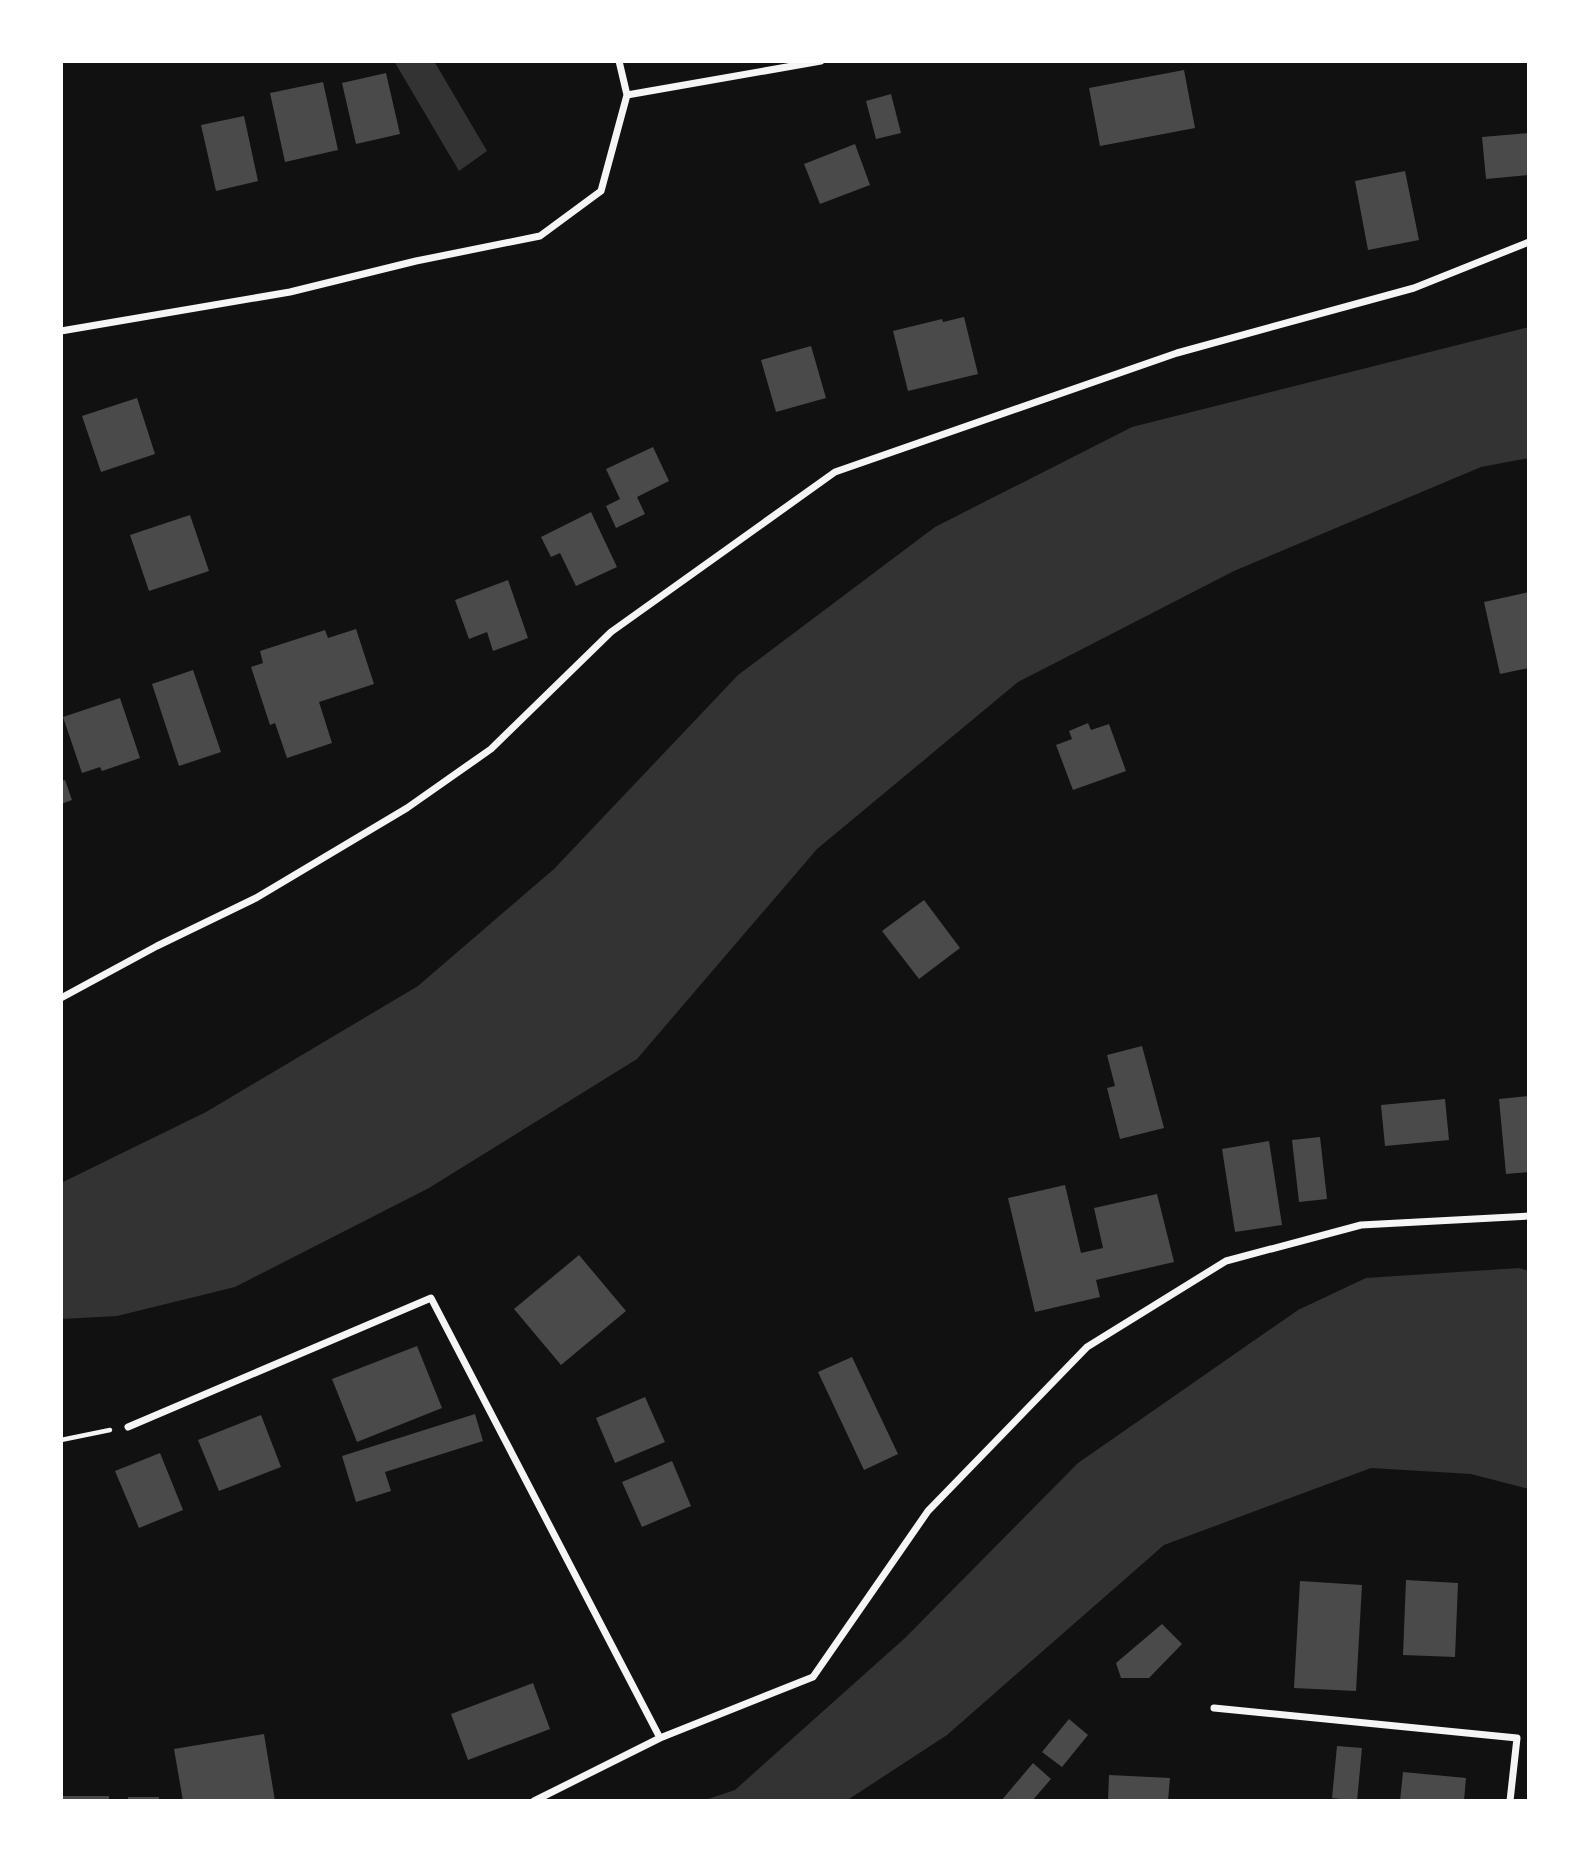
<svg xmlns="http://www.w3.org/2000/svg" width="1590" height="1862" font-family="'Fira Sans Condensed',sans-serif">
  <rect width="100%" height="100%" fill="#111"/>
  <path fill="#333" d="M394 61H434L487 151 459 171Z
    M1529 327V458L1481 467 1234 571 1018 682 817 849 637 1059 429 1188 235 1287 117 1316 61 1319V1183L206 1112 418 986 554 869 738 675 935 527 1132 427Z
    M1519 1268 1529 1271V1489L1471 1474 1371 1468 1164 1545 947 1735 846 1801H702L735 1790 905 1638 1078 1463 1298 1310 1366 1278Z"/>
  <path fill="#4a4a4a" d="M1184 70 1195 128 1100 146 1089 88Z
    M386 73 400 134 356 144 342 83Z
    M323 82 338 150 285 162 270 93Z
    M891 94 901 133 876 139 866 101Z
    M244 116 258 181 216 191 201 125Z
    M1529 133V175L1486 179 1482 137Z
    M855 144 870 185 820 204 804 164Z
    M1405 171 1419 240 1368 250 1355 181Z
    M964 317 978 374 908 391 893 331 942 319 943 322Z
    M811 346 826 398 776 412 761 360Z
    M137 398 155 454 101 472 82 416Z
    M653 447 669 481 637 497 645 514 616 528 606 506 620 499 606 469Z
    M591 512 617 567 576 586 560 553 551 557 541 537Z
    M190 515 209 571 149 591 130 535Z
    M508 580 528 638 493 651 487 632 469 639 455 600Z
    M1529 592V668L1500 674 1484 602Z
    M356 629 374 684 319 702 332 743 287 758 275 723 270 725 251 667 263 663 260 651 325 630 328 638Z
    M193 670 221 752 179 766 152 684Z
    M120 698 140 758 102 771 100 767 82 773 63 717Z
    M1088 723 1091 730 1109 724 1126 771 1073 790 1056 745 1072 739 1069 731Z
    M65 780 72 800 61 804V781Z
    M924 900 960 948 919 979 882 931Z
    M1142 1046 1164 1128 1120 1139 1107 1088 1115 1086 1107 1055Z
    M1529 1096V1172L1506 1174 1499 1099Z
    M1445 1099 1449 1140 1385 1146 1381 1105Z
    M1320 1137 1327 1199 1299 1202 1292 1140Z
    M1269 1141 1282 1225 1235 1232 1222 1149Z
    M1065 1185 1081 1253 1103 1248 1094 1208 1157 1194 1174 1262 1096 1280 1100 1297 1035 1312 1008 1198Z
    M579 1255 626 1311 561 1365 514 1309Z
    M417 1346 442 1408 357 1442 332 1379Z
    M852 1357 898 1454 864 1470 818 1372Z
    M645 1397 665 1442 615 1463 596 1418Z
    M475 1414 483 1441 385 1472 391 1491 356 1502 342 1456Z
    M261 1415 281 1467 219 1491 198 1440Z
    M160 1453 183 1510 139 1528 115 1471Z
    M672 1461 691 1506 642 1527 622 1482Z
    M1406 1580 1458 1583 1455 1657 1403 1655Z
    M1300 1581 1362 1585 1356 1691 1294 1688Z
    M1162 1624 1182 1644 1149 1678H1121L1116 1663Z
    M533 1683 550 1729 468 1760 451 1714Z
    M1069 1719 1088 1735 1062 1767 1042 1752Z
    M264 1734 275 1801H183L174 1749Z
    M1337 1746 1362 1748 1357 1801 1332 1798Z
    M1033 1763 1051 1779 1032 1801H1001Z
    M1403 1772 1466 1778 1464 1801H1400Z
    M1109 1775 1170 1778 1168 1801H1108Z
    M61 1796H109V1801H61Z
    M128 1797H159V1801H128Z"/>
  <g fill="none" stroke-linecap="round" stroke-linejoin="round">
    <path stroke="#f5f5f5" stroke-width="4.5" d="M61 1440 110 1430"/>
    <path stroke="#f5f5f5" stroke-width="7" d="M627 95 821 61
      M61 331 290 292 416 261 540 236 601 191 627 95 619 61
      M61 998 157 946 256 898 407 808 491 749 611 632 835 472 1177 353 1414 288 1529 242
      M128 1427 431 1298 660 1738
      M1214 1708 1517 1738 1510 1801
      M534 1801 660 1738 813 1677 928 1511 1087 1347 1226 1261 1361 1225 1529 1216"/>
  </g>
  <rect width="1590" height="1862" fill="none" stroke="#ffffff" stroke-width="126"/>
</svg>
